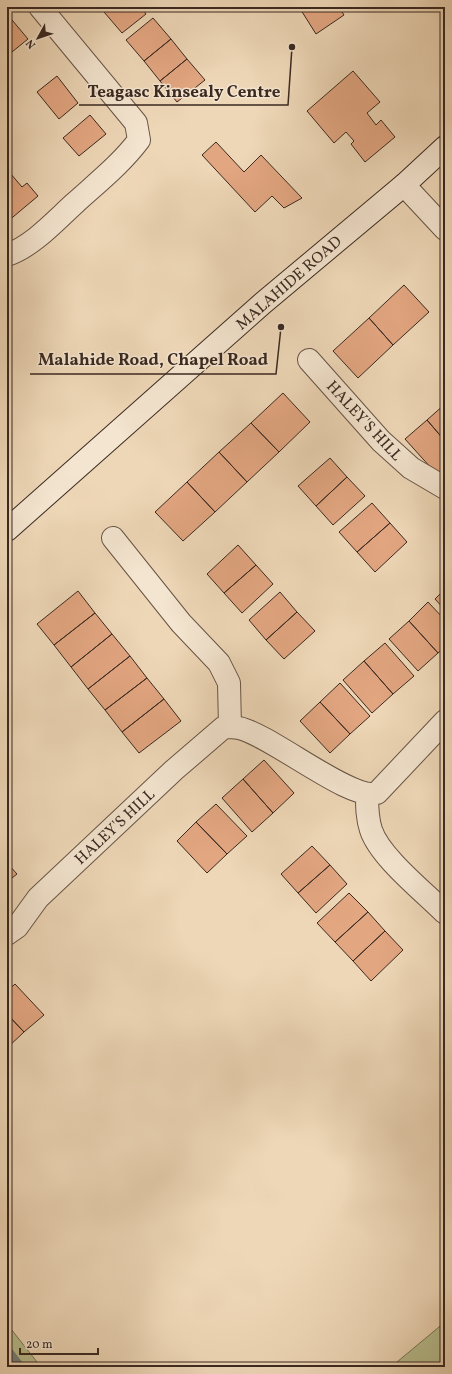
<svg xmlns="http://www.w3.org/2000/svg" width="452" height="1374" font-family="Vollkorn,serif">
  <rect width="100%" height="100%" fill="#eed7b7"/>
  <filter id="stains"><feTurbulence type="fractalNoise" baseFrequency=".005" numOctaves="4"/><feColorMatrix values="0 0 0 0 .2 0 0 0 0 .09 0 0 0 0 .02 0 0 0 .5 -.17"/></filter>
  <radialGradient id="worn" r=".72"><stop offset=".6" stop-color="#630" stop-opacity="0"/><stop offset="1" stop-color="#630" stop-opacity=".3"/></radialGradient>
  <path fill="#b8be8f" stroke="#797458" d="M445 1322V1367H391Z
    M7 1324 41 1367H7Z"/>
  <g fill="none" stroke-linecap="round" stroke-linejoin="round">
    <path stroke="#747f7a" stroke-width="8" d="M7 1349 21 1367"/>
  </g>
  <path fill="#e2a681" stroke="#3a2921" d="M110 7H141L146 14 122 33 104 12Z
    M299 7H339L344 15 316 34Z
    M7 14 28 39 7 56Z
    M153 18 171 39 144 61 126 40Z
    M171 39 187 59 160 81 144 61Z
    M187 59 205 80 177 102 160 81Z
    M353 71 380 102 367 113 376 125 381 120 395 137 365 162 351 144 354 141 346 132 334 143 307 111Z
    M57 76 78 103 59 119 37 92Z
    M90 115 106 134 79 156 63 138Z
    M216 142 244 172 261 155 302 198 284 208 272 196 255 212 202 155Z
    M10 173 22 187 27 183 38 196 7 222V175Z
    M404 285 429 312 393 345 369 318Z
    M369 318 393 345 358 378 333 351Z
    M283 393 310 422 279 452 251 423Z
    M445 404V441L427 420Z
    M427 420 445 441V475L441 479 405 439Z
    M251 423 279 452 247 482 219 452Z
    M219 452 247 482 215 512 187 482Z
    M330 458 347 477 316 506 298 486Z
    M347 477 365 496 333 525 316 506Z
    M187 482 215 512 183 541 155 512Z
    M372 503 390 523 357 552 339 532Z
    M390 523 407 542 375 572 357 552Z
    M238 545 256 565 224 593 207 574Z
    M256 565 273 584 242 613 224 593Z
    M445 589V610L435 599Z
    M78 591 95 613 54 645 37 624Z
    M280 592 297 612 266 640 249 620Z
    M428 602 445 620V647L438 653 409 621Z
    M297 612 315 631 284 659 266 640Z
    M95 613 112 634 71 667 54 645Z
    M409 621 438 653 418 671 389 639Z
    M112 634 130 656 88 689 71 667Z
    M385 643 414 676 393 694 364 661Z
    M130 656 147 678 105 710 88 689Z
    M364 661 393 694 372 713 343 680Z
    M147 678 164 699 122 732 105 710Z
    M340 683 370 716 350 734 320 702Z
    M164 699 181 721 139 753 122 732Z
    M320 702 350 734 330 753 300 721Z
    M264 760 294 793 273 813 243 779Z
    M243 779 273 813 252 832 222 798Z
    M216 804 247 836 227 854 196 822Z
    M196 822 227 854 207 873 177 841Z
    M312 846 330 865 298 893 281 874Z
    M7 863 17 874 7 882Z
    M330 865 347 884 316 913 298 893Z
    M349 893 368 912 335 942 317 923Z
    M368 912 385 931 353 961 335 942Z
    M385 931 403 950 371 981 353 961Z
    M15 984 44 1015 24 1032 7 1014V991Z
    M7 1014 24 1032 7 1048Z"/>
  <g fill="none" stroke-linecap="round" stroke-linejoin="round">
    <defs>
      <path id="minor" d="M7 255C33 246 55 221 75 203 97 183 121 164 139 140L136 123 40 7
        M309 360 381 441 411 468 445 488
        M113 538 181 623 219 663 229 683 230 727
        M367 794C367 806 367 818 371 830 380 857 423 891 444 912
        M7 934 17 927 38 898 174 770 224 727C229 727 235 727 239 728 271 735 352 802 377 793L445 721"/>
      <path id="tertiary" d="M404 185 445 229"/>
      <path id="secondary" d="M7 530 263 303 404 185 445 147"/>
    </defs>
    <use href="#minor" stroke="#675446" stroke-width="24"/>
    <use href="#tertiary" stroke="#675446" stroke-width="24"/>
    <use href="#secondary" stroke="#3a2921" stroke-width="24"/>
    <use href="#minor" stroke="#f4e5d0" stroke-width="22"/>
    <use href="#tertiary" stroke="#f4e5d0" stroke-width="22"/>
    <use href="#secondary" stroke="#f4e5d0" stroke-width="22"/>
  </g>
  <g text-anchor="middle" stroke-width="3" stroke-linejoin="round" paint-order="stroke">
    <g font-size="16" fill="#3a2921" stroke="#f4e5d0">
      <text transform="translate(288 282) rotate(-41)" y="6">MALAHIDE ROAD</text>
      <text transform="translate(365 420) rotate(47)" y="6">HALEY'S HILL</text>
      <text transform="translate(114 826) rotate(-43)" y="6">HALEY'S HILL</text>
    </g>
  </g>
  <path fill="none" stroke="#3a2921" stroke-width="1.5" d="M292 47L288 105H79M281 327L276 374H30"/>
  <g fill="#3a2921" stroke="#f4e5d0" stroke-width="1.5">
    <circle cx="292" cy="47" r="4"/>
    <circle cx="281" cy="327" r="4"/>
  </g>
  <g font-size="17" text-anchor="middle" font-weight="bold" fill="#3a2921" stroke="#f4e5d0" stroke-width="3" stroke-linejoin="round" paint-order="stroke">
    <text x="184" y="97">Teagasc Kinsealy Centre</text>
    <text x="153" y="365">Malahide Road, Chapel Road</text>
  </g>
  <rect width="452" height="1374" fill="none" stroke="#eed7b7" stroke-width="24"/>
  <rect x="8" y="8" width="436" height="1358" fill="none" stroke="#3a2921" stroke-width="2"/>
  <rect x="12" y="12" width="428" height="1350" fill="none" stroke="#3a2921"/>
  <g transform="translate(38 38) rotate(230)" stroke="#f4e5d0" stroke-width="3" paint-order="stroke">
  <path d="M0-3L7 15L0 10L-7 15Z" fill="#3a2921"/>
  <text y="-6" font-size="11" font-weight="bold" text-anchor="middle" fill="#3a2921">N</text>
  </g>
  <path d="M20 1348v6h78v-6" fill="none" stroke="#3a2921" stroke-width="2"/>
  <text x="26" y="1348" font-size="12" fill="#3a2921" stroke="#f4e5d0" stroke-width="3" paint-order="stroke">20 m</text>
  <rect width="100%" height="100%" filter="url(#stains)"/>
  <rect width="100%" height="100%" fill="url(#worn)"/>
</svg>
